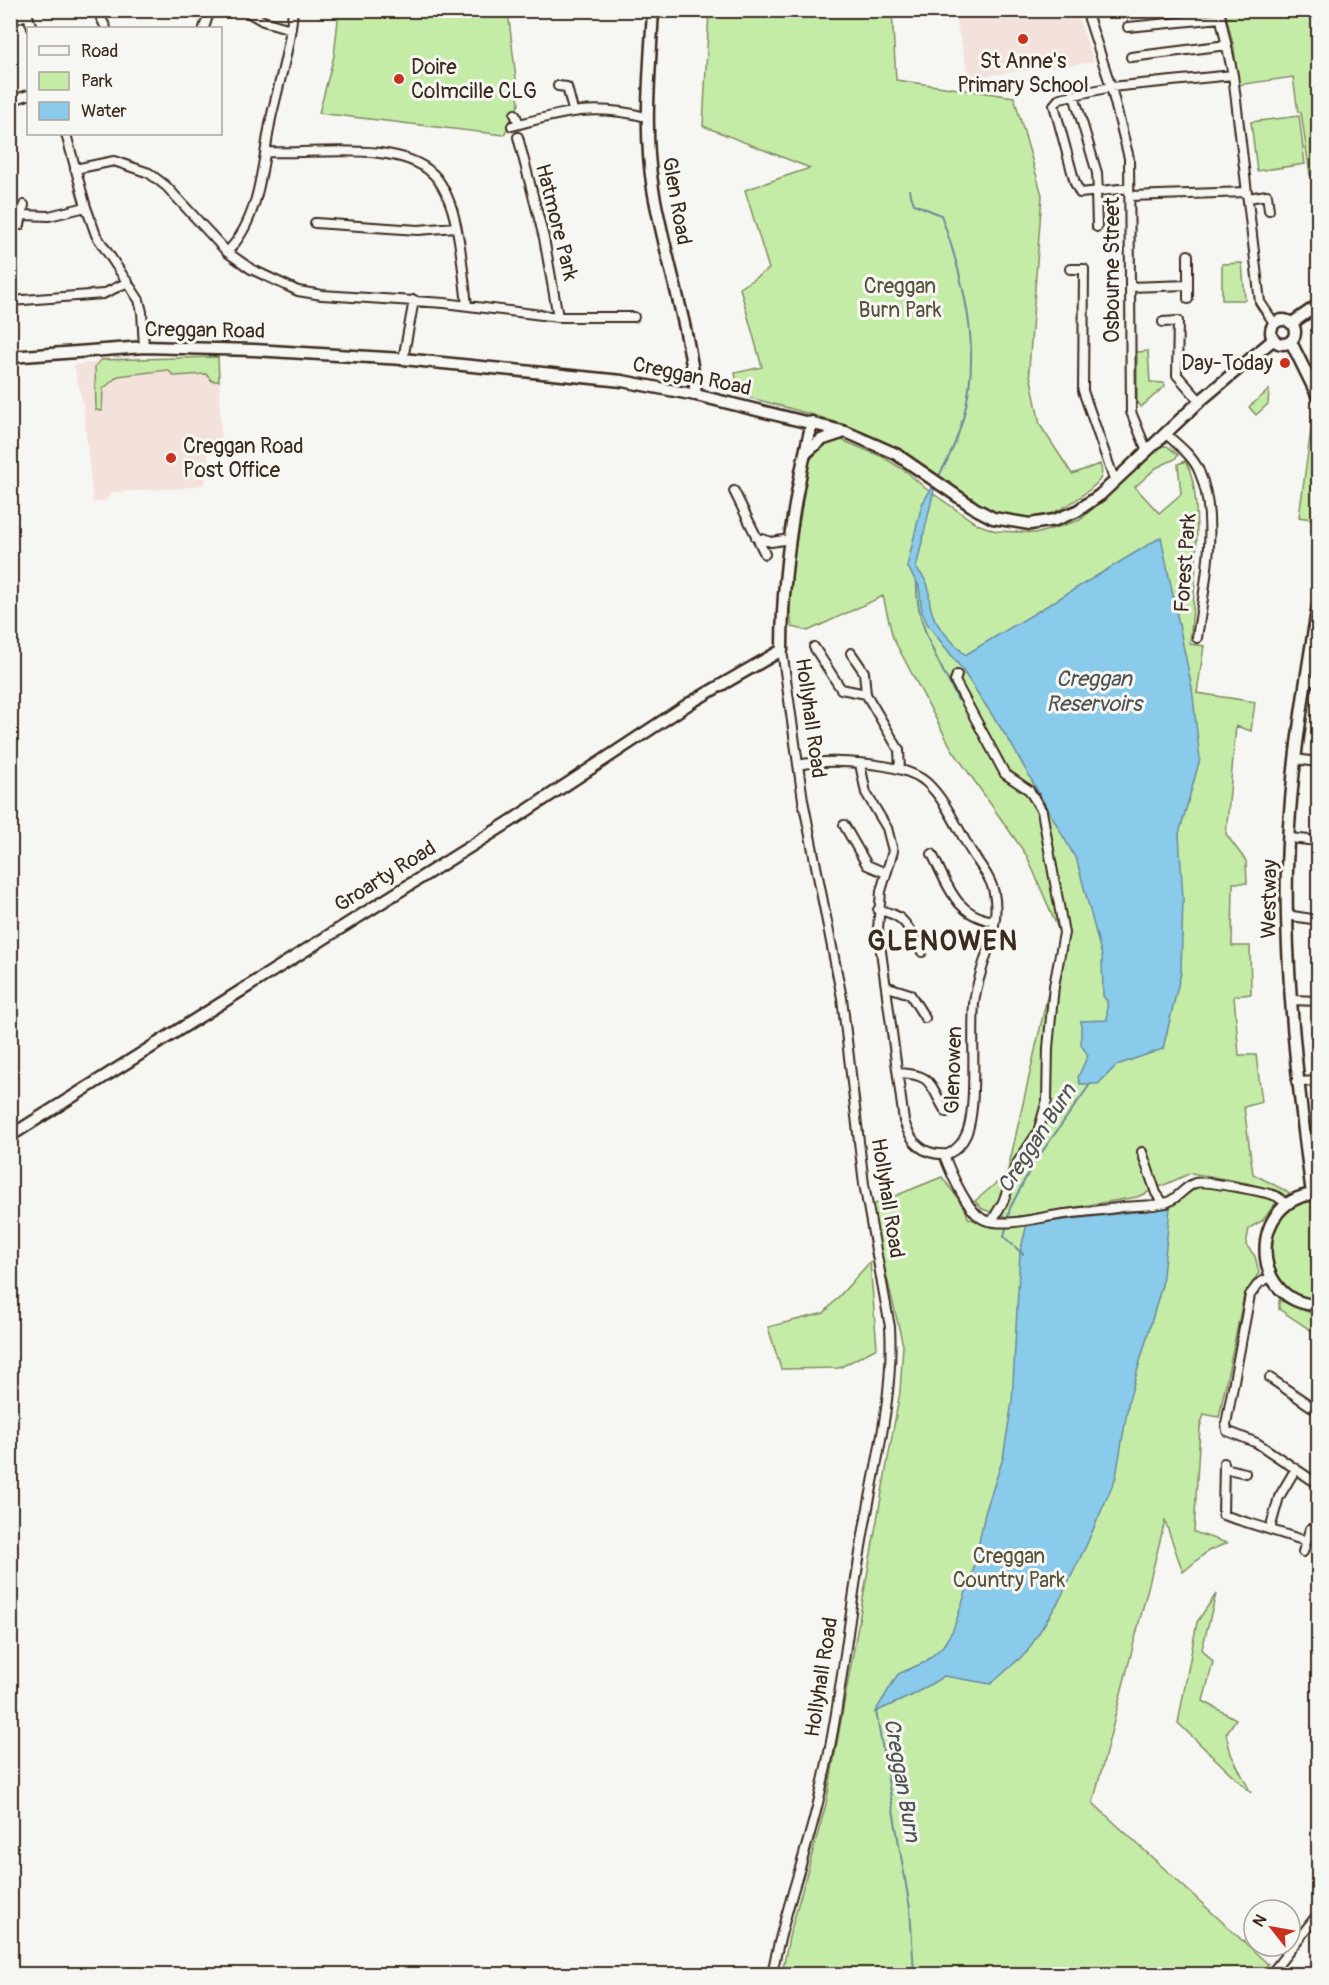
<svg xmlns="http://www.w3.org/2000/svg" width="1329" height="1985" font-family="Pangolin,sans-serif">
  <rect width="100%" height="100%" fill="#f6f6f2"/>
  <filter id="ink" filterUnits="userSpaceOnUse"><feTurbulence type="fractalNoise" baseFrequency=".0167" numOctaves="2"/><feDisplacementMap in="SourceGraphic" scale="12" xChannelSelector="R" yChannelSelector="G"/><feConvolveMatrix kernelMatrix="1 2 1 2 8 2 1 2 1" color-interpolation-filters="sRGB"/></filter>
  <g filter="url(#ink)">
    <path fill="#f3e1dc" d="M954 11H1076L1094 62 969 78Z
      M219 357 221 452H208L209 473 204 484 184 488 113 492 104 501 93 502 83 404 74 365 94 363 102 358Z"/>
    <path fill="#c5eca7" stroke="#808b62" stroke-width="1.5" d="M339 11H508L519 104 504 135 319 113 334 56Z
      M709 11H892L896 80 1014 97 1042 195 1029 369 1040 425 1072 474 1100 464C1105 477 1099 482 1089 490 1060 514 1036 524 997 514 959 503 933 468 899 449 849 422 794 410 740 395L735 373 762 367 740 288 769 269 745 190 810 168 703 126Z
      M1225 11H1318V172L1310 175 1301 112H1298L1293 77 1238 85 1234 48Z
      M1299 116 1305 164 1257 171 1251 122Z
      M1242 263 1245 300H1222V264Z
      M1148 351 1150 382 1164 383 1165 386 1141 407 1137 401V352Z
      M218 357 219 381H212L206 374 174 376 168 370 118 376 103 389 102 411 96 410 95 366 101 360Z
      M1269 390 1268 404 1256 415 1249 407Z
      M1314 408 1318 437 1314 438 1318 520 1299 517Z
      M839 439 883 457 907 472 925 488 977 524 996 531 1039 533 1080 520 1162 446H1167L1178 455 1175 459 1156 468 1135 487 1159 513 1181 494 1178 464 1185 461C1206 490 1193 604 1190 644L1204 646 1197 693 1255 702 1251 731 1236 726 1226 834 1246 861 1247 883H1233L1232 946H1250L1251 994 1234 996 1239 1055H1256L1262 1102 1244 1107 1253 1174 1290 1193 1286 1196 1247 1183 1191 1173 1137 1197 1010 1218 982 1209 975 1201 1007 1174 1061 936 1027 856 952 749 893 638 883 596 808 631 792 627 788 598 808 464C816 450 823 442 839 439Z
      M942 1177 965 1208 968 1218C1002 1234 1129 1215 1170 1208 1176 1199 1183 1189 1194 1186 1205 1183 1266 1196 1278 1200L1262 1221 1249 1228 1246 1245 1255 1256 1259 1273 1244 1295 1219 1417 1204 1414 1200 1427 1194 1532 1227 1543 1208 1551 1183 1572 1165 1521 1093 1803 1268 1964 1260 1974H782L789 1937 826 1804 900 1392 903 1345 870 1206Z
      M1318 1199V1301C1252 1292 1254 1201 1318 1199Z
      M870 1262 877 1348 839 1368 781 1369 768 1327 824 1313Z
      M1279 1300 1318 1316V1335L1279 1309Z
      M1216 1594 1202 1649 1213 1662 1203 1701 1236 1719 1226 1734 1231 1754 1251 1793 1178 1723 1197 1622Z"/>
    <path fill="#8acaeb" stroke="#6a8a99" stroke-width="1.5" d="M936 481 916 568C937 591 924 592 933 615 939 630 954 643 965 655L1161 537 1192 688 1200 759 1179 834 1183 899 1181 973 1163 1049 1117 1065 1098 1084H1080L1078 1077 1088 1055 1081 1045V1021L1107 1020V1001L1103 996 1102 956 1077 861 1010 742 961 668 928 625 922 612 919 586 907 566 922 504Z
      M1170 1208 1162 1285 1129 1400 1116 1477 1086 1546 1059 1601 1027 1652 991 1684 944 1676 913 1695 875 1712 898 1674 925 1662 943 1646 953 1630 973 1571 985 1513 1003 1458 1012 1402 1020 1252 1027 1224Z"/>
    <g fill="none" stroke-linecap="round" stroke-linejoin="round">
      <path stroke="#6a8a99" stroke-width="2" d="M909 190 914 204 941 215C973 304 989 388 940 474
        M917 583C915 625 940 664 958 700
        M1023 1254 1004 1237 1010 1208 1032 1166 1091 1083
        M876 1711 910 1908 914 1974"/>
      <defs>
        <path id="street" d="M26 10 32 28
          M97 10 106 28
          M244 10 263 21 291 29
          M1086 10 1111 87 1129 158 1131 412 1147 451
          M1219 10 1233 75 1260 302 1274 323
          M10 21 27 15
          M1128 27 1221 18
          M204 28 210 10
          M1131 57 1227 45
          M558 86 567 87 573 110
          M1074 95 1097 173 1098 191
          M10 101 28 95
          M515 114 519 124
          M512 126C561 113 594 103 646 117
          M66 134 86 207 96 235 139 300 142 312 144 347
          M518 137 544 238 558 317
          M266 152C312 155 397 140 432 173 442 182 448 197 452 209 461 240 463 273 467 305
          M75 169 114 161 149 173 166 186 227 252 251 269 298 291 322 295 444 303 558 317H634
          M1129 188 1080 193 1075 183 1054 105 1060 98 1111 87 1233 75
          M1096 191 1097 227
          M1130 196 1247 192
          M1248 198 1267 195 1269 210
          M23 215 49 216 86 207
          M315 223 418 230 456 227
          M20 225 24 205
          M227 252C262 217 262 159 272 114 280 80 290 46 293 10
          M1070 269H1084L1083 391 1115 482
          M1130 287 1188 285
          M1188 299V255
          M10 301 103 294 128 282
          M1163 322 1178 321 1177 375 1200 401
          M403 359 414 300
          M1165 433C1177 444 1193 456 1199 471 1220 518 1204 589 1197 638
          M734 491 765 554
          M756 537 771 542 790 539
          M814 647 841 689 866 694
          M851 653 864 672 866 694 899 750 900 769
          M957 675 955 681 1005 774 1029 790 1042 811 1064 933 1054 986 1048 1048 1047 1100 1038 1132 1018 1162 1003 1202 992 1221
          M1305 680 1318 682
          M1295 759 1318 762
          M798 765C828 759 902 761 926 782 944 798 956 825 968 846 976 861 991 876 994 893 1002 931 977 968 974 1004 971 1037 978 1109 966 1135 962 1144 956 1150 948 1154 923 1156 911 1143 904 1121L878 929 881 891 893 851 887 828 866 793 860 764
          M844 825 867 865 886 873
          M1290 838 1318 841
          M932 854C948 885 955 915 993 921
          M878 910C907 915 908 928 922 952
          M1286 915 1318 920
          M888 987 910 994 925 1018
          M1291 1000 1318 1001
          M898 1073C933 1074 929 1084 946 1112
          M1296 1082 1318 1081
          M1142 1152 1156 1193 1163 1203
          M944 1155C950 1171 968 1214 985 1220 1006 1227 1037 1218 1058 1215 1077 1212 1097 1211 1116 1208 1132 1205 1149 1207 1165 1203 1176 1201 1184 1187 1195 1183 1204 1180 1266 1192 1276 1196 1280 1198 1284 1202 1287 1205
          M1271 1277 1259 1283 1250 1295 1226 1424 1227 1431 1257 1443 1318 1484
          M1270 1378 1318 1411
          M1224 1463 1223 1515 1306 1541
          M1224 1468 1245 1473
          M1270 1529 1279 1497 1295 1470
          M1303 1552 1310 1529
          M772 1974C783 1916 804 1861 818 1803 840 1713 848 1620 864 1529 876 1463 894 1394 890 1327L864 1184 842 998 803 800 782 650
          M1271 1974 1318 1914"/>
        <path id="secondary" d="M653 10C650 71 643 129 653 189 665 258 689 325 696 395
          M1271 332a12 12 0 1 1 24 0a12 12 0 1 1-24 0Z
          M1292 323 1318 305
          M1291 342 1318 397
          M10 357 144 347 254 350 403 359 622 381 696 395 846 432 896 454 976 509 993 518 1030 524 1055 520 1077 511 1100 495 1200 401 1274 339
          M806 453 821 440 845 432
          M10 1136 511 821 690 703 782 650C782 573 794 497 812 422
          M1312 1194C1300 1102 1289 1011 1287 917 1284 813 1301 707 1318 605
          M1318 1194C1248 1196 1248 1304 1318 1305"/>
      </defs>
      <use href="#street" stroke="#3b2a1e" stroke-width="12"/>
      <use href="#secondary" stroke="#3b2a1e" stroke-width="15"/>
      <use href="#street" stroke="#f6f6f2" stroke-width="8"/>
      <use href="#secondary" stroke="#f6f6f2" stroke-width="10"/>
    </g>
  </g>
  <g fill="#c8321e" stroke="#f6f6f2" stroke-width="2">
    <circle cx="1023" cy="39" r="6"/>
    <circle cx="399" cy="79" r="6"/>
    <circle cx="1285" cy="363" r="6"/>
    <circle cx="171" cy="458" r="6"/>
  </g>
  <g text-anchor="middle" stroke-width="6" stroke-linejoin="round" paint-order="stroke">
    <g font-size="21" fill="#3b2a1e" stroke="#f6f6f2" text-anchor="start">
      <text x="1023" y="68" text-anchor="middle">St Anne's<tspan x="1023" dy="24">Primary School</tspan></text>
      <text x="411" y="74">Doire<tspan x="411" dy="24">Colmcille CLG</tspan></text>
      <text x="1273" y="370" text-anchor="end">Day-Today</text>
      <text x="183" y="453">Creggan Road<tspan x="183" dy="24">Post Office</tspan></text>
    </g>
    <g font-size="21" fill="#3b2a1e" stroke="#f6f6f2">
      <text transform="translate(677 201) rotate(80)" y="7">Glen Road</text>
      <text transform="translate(557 222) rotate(76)" y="7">Hatmore Park</text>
      <text transform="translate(1112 270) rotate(-90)" y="7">Osbourne Street</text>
      <text transform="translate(205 330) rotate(1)" y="7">Creggan Road</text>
      <text transform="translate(692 376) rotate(12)" y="7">Creggan Road</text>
      <text transform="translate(1185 563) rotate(-86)" y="7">Forest Park</text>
      <text transform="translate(811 718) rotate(82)" y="7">Hollyhall Road</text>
      <text transform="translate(385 876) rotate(-32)" y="7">Groarty Road</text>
      <text transform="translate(1269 899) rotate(-89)" y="7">Westway</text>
      <text transform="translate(953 1070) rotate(-88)" y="7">Glenowen</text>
      <text transform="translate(888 1198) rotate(81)" y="7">Hollyhall Road</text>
      <text transform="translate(821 1677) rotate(-81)" y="7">Hollyhall Road</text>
    </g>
    <g font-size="21" fill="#575139" stroke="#f6f6f2">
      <text x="900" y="293">Creggan<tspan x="900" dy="24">Burn Park</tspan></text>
      <text x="1009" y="1563">Creggan<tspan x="1009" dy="24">Country Park</tspan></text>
    </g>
    <g font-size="22" font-style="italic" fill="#4f5251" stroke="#f6f6f2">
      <text x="1094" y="686">Creggan<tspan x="1094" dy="25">Reservoirs</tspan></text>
      <text transform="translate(1036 1138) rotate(-57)" y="8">Creggan Burn</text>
      <text transform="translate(903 1780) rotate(80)" y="8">Creggan Burn</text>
    </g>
    <g font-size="27" font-weight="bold" letter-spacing="1.5" fill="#3b2a1e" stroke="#f6f6f2">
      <text x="943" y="950">GLENOWEN</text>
    </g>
  </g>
  <rect width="1329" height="1985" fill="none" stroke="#f6f6f2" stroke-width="36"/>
  <rect x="18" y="18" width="1293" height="1949" fill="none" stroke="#3b2a1e" stroke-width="2" filter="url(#ink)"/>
  <rect x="27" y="27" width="195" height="108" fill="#f6f6f2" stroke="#aba49d" stroke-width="1.5"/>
  <rect x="39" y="46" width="30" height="9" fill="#f6f6f2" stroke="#aba49d" stroke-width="1.5"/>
  <text x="81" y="57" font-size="18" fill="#3b2a1e">Road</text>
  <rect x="39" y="72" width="30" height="18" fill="#c5eca7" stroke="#aba49d" stroke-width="1.5"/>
  <text x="81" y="87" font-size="18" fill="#3b2a1e">Park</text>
  <rect x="39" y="102" width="30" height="18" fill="#8acaeb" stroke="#aba49d" stroke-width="1.5"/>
  <text x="81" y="117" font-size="18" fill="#3b2a1e">Water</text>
  <g transform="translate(1272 1928) rotate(301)"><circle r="28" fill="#f6f6f2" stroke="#aba49d" stroke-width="1.5"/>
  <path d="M0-4.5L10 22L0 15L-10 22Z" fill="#c8321e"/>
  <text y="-9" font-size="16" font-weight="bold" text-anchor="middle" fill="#3b2a1e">N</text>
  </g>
</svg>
